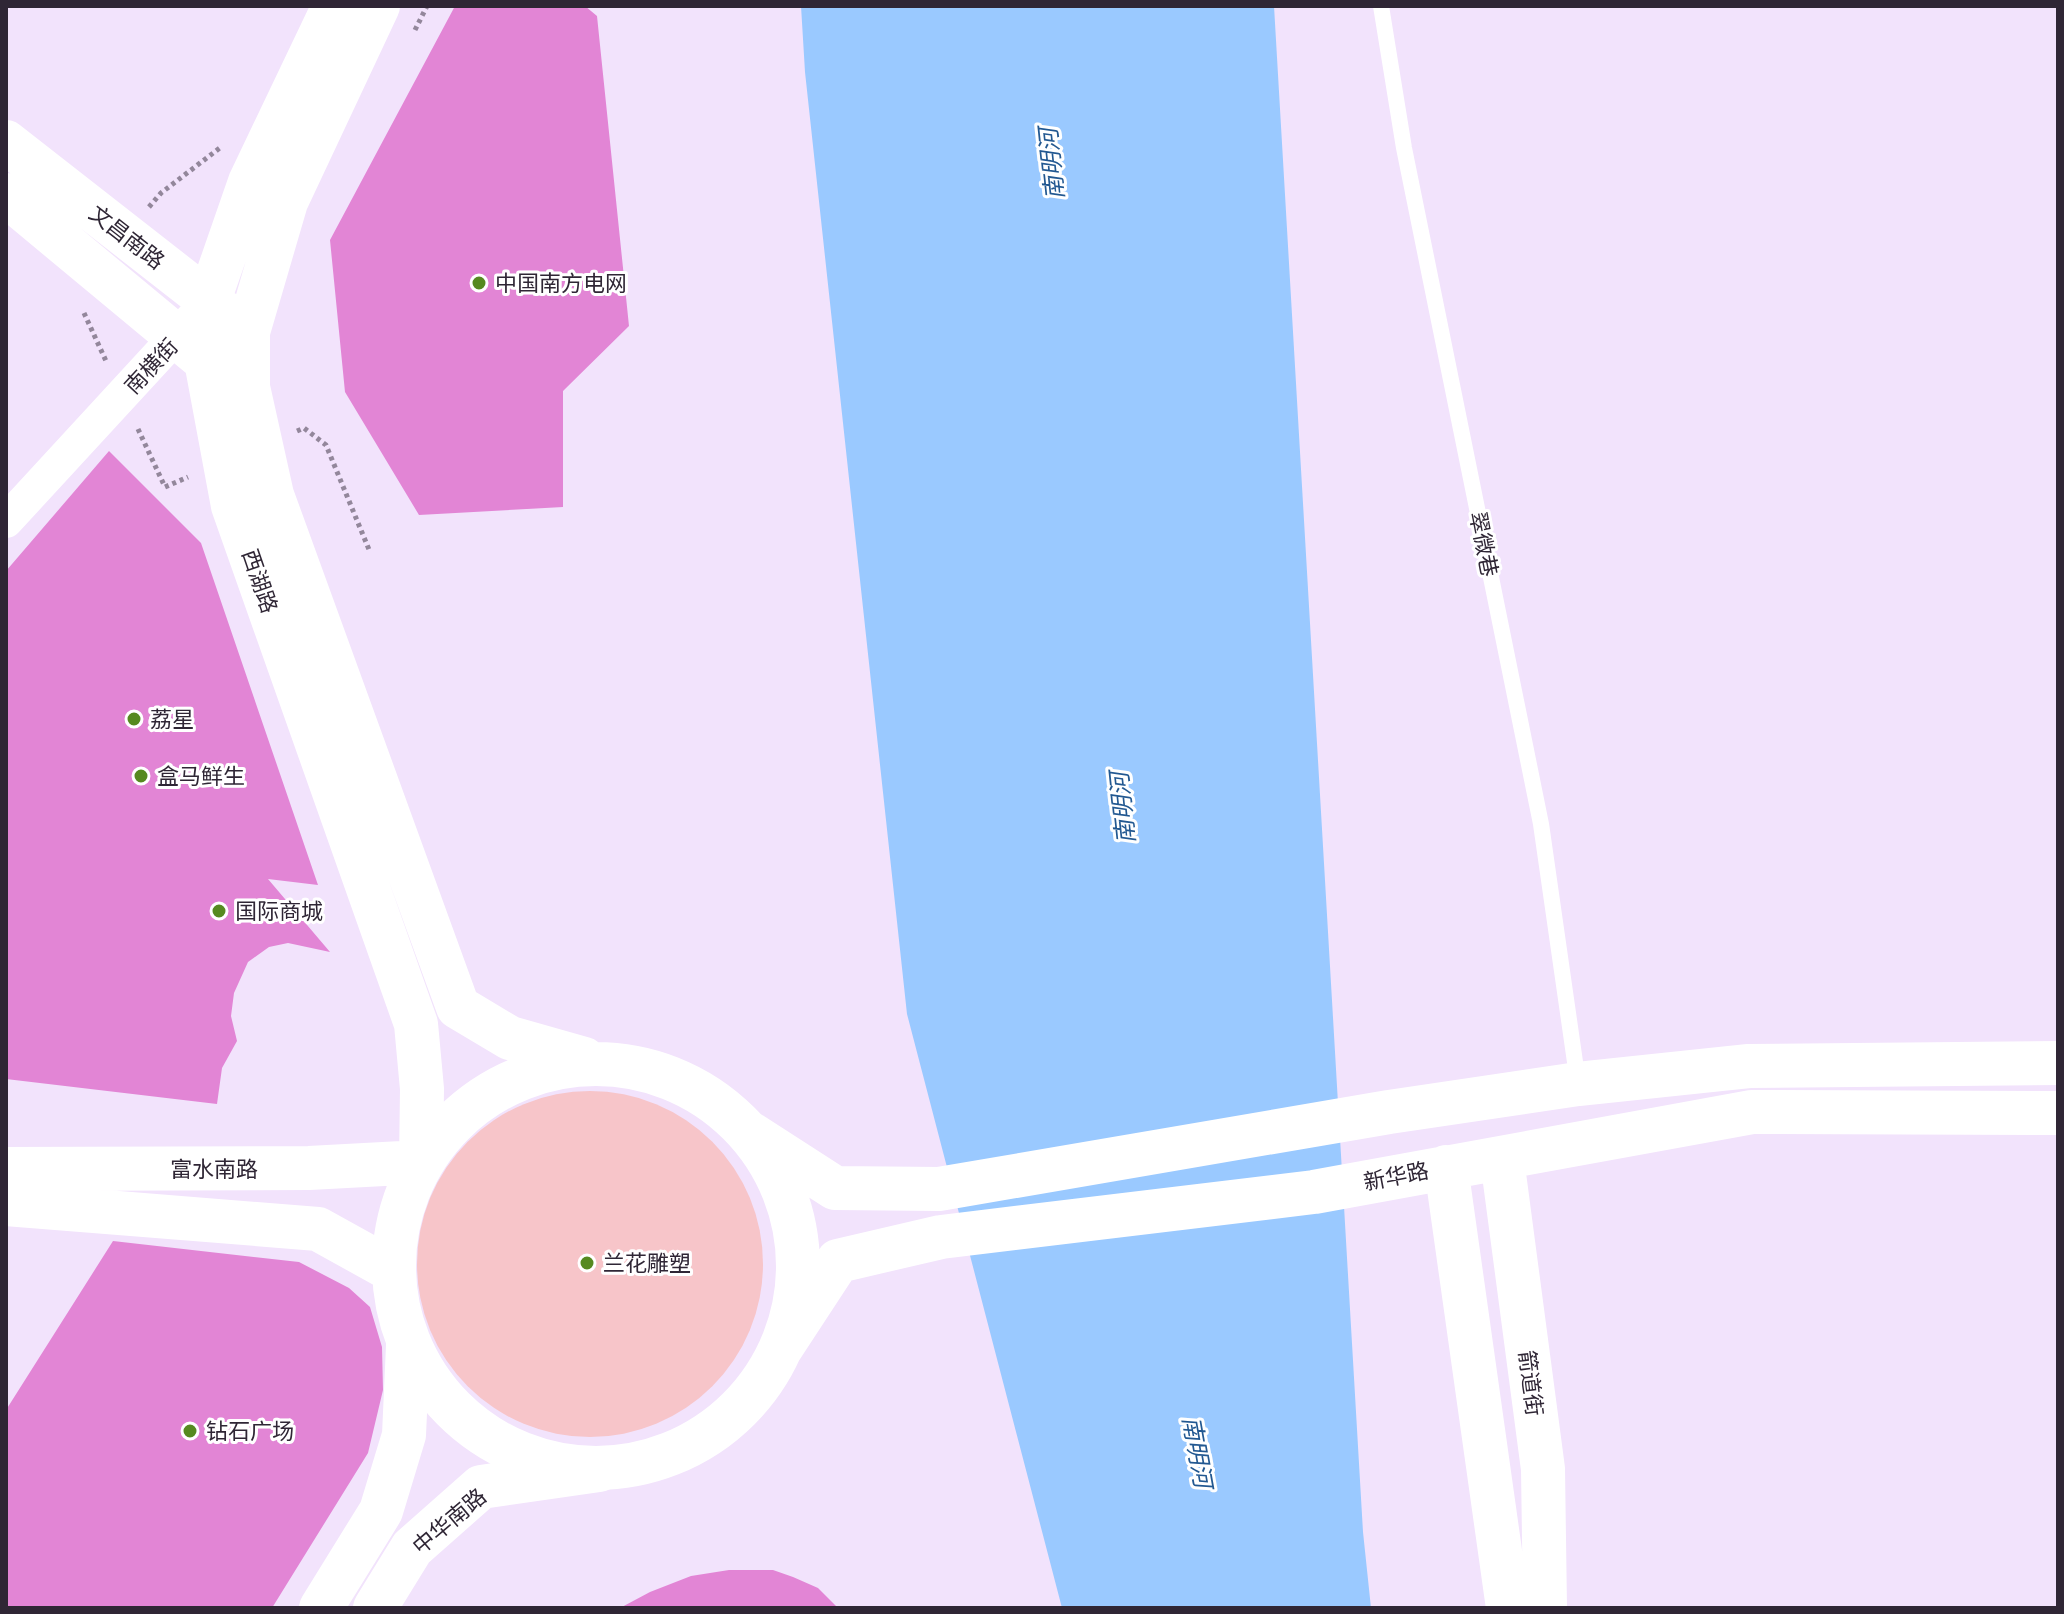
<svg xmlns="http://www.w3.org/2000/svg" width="2064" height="1614" font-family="Lora,'Noto Sans SC',serif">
  <rect width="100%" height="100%" fill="#f2e3fc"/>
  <path fill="#f7c5c9" d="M417 1264a173 173 0 1 1 346 0a173 173 0 1 1-346 0Z"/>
  <path fill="#9ac9ff" d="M801 6H1274L1363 1532 1371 1608H1062L907 1014 805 72Z"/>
  <path fill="#e285d5" d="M455 6H585L597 16 629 326 563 391V507L419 515 345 392 330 240Z
    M109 451 201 543 318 885 268 879 330 952 288 943 269 947 248 962 234 993 231 1016 237 1041 222 1068 217 1104 6 1079V571Z
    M113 1241 299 1262 349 1288 370 1307 382 1347 383 1390 368 1453 272 1608H6V1410Z
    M729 1570H773L793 1577 818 1588 838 1608H620L650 1592 691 1576Z"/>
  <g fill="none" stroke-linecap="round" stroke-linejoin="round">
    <path stroke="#93879b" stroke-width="5" stroke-dasharray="4 4" stroke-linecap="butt" d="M415 30 427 6
      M149 207 161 193 221 147
      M84 313 106 361
      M138 429 165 487 188 477
      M297 431 304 428 326 445 370 552"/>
    <path stroke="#fff" stroke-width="16" d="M1381 6 1404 148 1541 824 1578 1083"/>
    <path stroke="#fff" stroke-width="34" d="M6 521 193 318"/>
    <path stroke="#fff" stroke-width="44" d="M378 6 286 202 248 332V387L272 495 458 1007 510 1038 584 1059
      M6 142 231 318
      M6 195 206 361
      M394 1266a202 202 0 1 1 404 0a202 202 0 1 1-404 0Z
      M748 1132 835 1188 939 1189 1389 1112 1578 1084 1749 1066 2058 1063
      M1502 1159 1543 1469 1545 1608
      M1446 1167 1508 1608
      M6 1169 309 1168 421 1162 422 1089 416 1024 233 506 206 361 209 300 250 182 334 6
      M6 1204 318 1229 392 1270
      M781 1348 838 1261 941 1237 1314 1192 1752 1112 2058 1113"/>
    <path stroke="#fff" stroke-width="44" d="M321 1608 381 1511 404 1435 408 1346
      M375 1608 412 1548 481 1487 599 1470"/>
  </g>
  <g fill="#568920" stroke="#fff" stroke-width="3">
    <circle cx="479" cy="283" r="8"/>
    <circle cx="134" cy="719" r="8"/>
    <circle cx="141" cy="776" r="8"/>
    <circle cx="219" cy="911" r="8"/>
    <circle cx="587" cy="1263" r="8"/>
    <circle cx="190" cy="1431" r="8"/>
  </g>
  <g text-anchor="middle" stroke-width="6" stroke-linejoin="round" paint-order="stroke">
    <g font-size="22" fill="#2f2635" stroke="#fff">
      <text transform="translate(127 237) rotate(38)" y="8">文昌南路</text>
      <text transform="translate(151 366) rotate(-47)" y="8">南横街</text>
      <text transform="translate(1484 544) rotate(79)" y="8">翠微巷</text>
      <text transform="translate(260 581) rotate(71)" y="8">西湖路</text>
      <text x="214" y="1177">富水南路</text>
      <text transform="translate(1396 1176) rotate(-11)" y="8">新华路</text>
      <text transform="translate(1531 1383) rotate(83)" y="8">箭道街</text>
      <text transform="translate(449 1521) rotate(-40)" y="8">中华南路</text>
    </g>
    <g font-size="22" fill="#2f2635" stroke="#fff" text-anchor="start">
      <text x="495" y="291">中国南方电网</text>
      <text x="150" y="727">荔星</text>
      <text x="157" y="784">盒马鲜生</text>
      <text x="235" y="919">国际商城</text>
      <text x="603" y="1271">兰花雕塑</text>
      <text x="206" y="1439">钻石广场</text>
    </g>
    <g font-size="24" font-style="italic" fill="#225891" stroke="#fff">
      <text transform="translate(1052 164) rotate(-96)" y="8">南明河</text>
      <text transform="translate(1123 808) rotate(-96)" y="8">南明河</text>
      <text transform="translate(1197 1452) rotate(80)" y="8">南明河</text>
    </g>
  </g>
  <rect width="2064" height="1614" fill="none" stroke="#2f2635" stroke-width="16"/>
</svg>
